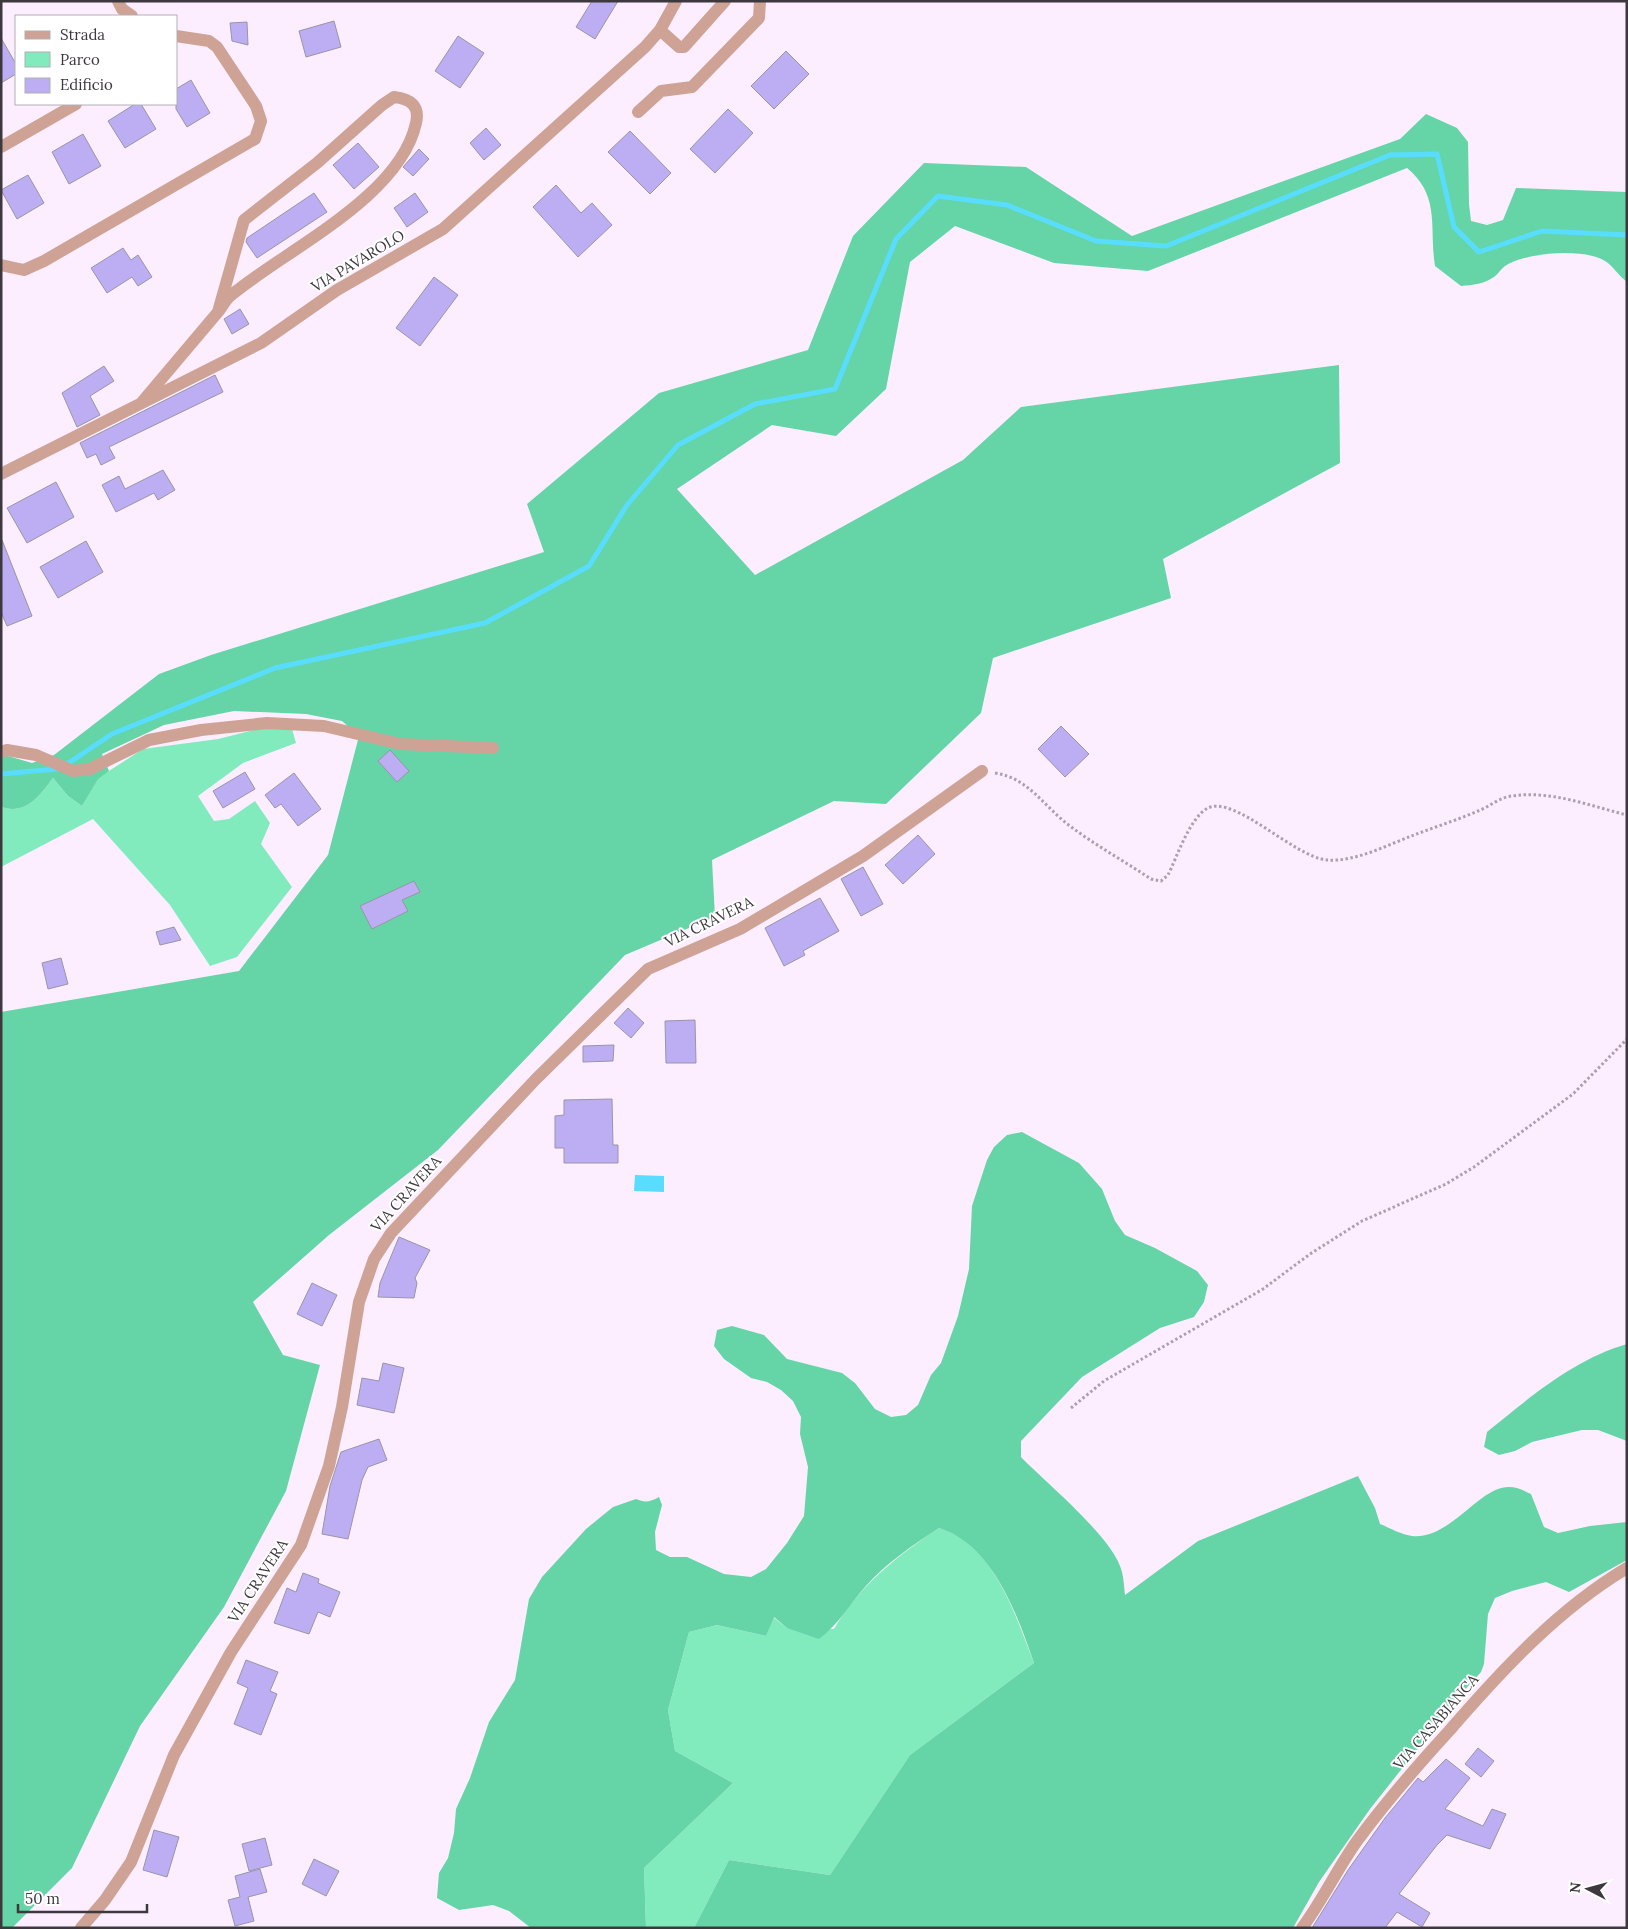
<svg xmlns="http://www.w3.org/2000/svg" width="1628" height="1929" font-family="Lora,serif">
  <rect width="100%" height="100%" fill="#fceeff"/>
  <path fill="#81ebbe" d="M266 727 292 729 296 743 243 763 198 796 214 821 229 819 255 801 270 823 261 844 292 887 237 957 210 966 170 905 93 819 1 867V807C27 815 39 796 53 778L68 796 82 806 98 778 143 749 218 739Z
    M939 1528C994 1545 1015 1614 1034 1663L910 1755 830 1875 729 1860 694 1928H646L644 1868 733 1783 675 1751 668 1710 689 1632 717 1625 766 1636 773 1617 787 1628 834 1629C859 1586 898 1555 939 1528Z"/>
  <path fill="#65d4a6" d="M1426 114 1457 128 1468 142 1469 204 1471 221 1487 225 1503 220 1516 188 1627 192V282C1619 276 1613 266 1605 261 1584 248 1526 252 1505 266 1501 269 1498 274 1494 277 1484 284 1473 285 1461 286L1435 266C1429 228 1441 196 1407 168L1148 271 1054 263 955 226 910 262 886 389 836 436 772 425 677 489 755 575 963 460 1021 407 1339 365 1340 463 1163 559 1171 598 993 658 981 713 886 804 834 801 712 860 715 917 625 955 438 1150 329 1235 253 1302 283 1355 320 1365 286 1491 224 1607 140 1726 72 1868 12 1928H1V1012L239 971 328 855 359 736 342 721 306 714 234 711 164 725 102 754 109 771 98 779 82 806 68 796 53 778C39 796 27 815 1 807V754L32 763 54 755 159 674 211 655 544 552 527 504 659 393 808 350 853 236 924 163 1026 167 1132 236 1400 139Z
    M1022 1132 1079 1163 1102 1189 1115 1221 1125 1235 1155 1248 1197 1271 1208 1285 1204 1302 1194 1317 1160 1328 1082 1377 1021 1441V1457C1047 1484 1114 1538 1122 1572 1124 1580 1124 1588 1125 1595L1198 1541 1358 1476 1375 1508 1380 1524C1390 1528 1402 1535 1412 1536 1454 1540 1482 1478 1517 1488 1521 1489 1526 1492 1531 1494L1544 1527 1558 1533 1590 1526 1627 1522V1560L1569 1592 1546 1582 1512 1591 1495 1598 1488 1614 1484 1664 1481 1672 1461 1694 1370 1809 1319 1882 1293 1928H694L729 1860 830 1875 910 1755 1034 1663C1017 1614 993 1545 939 1528 913 1545 886 1563 865 1587 850 1604 838 1625 819 1639L787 1628 774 1617 766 1636 717 1625 689 1632 668 1710 675 1751 733 1783 644 1868 646 1928H531L509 1911 493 1905 459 1910 437 1898 439 1873 448 1858 454 1833 456 1809 470 1778 489 1722 515 1680 529 1599 542 1577 586 1529 613 1507 636 1499C645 1503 650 1502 659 1497L662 1505 655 1532 656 1550 670 1557H687L724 1574 751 1577 766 1569 787 1543 804 1516 808 1467 800 1434 801 1417 793 1401 781 1390 767 1382 751 1378 724 1359 714 1346 717 1330 732 1326 764 1335 787 1359 842 1373 855 1383 875 1409 891 1417 906 1415 918 1405 931 1375 941 1363 958 1316 969 1269 972 1206 987 1160 994 1147 1007 1135Z
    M1627 1344V1441L1598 1430H1582L1532 1442 1515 1451 1499 1455 1484 1447 1487 1432C1529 1398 1574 1359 1627 1344Z"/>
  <path fill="#59ddfe" d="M635 1175 664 1176V1192L634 1191Z"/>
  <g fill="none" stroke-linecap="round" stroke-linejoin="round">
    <path stroke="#59ddfe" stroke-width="5" d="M67 764 112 734 275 668 485 623 589 566 627 505 678 445 755 404 835 389 896 239 938 196 1007 205 1096 241 1166 246 1390 155 1437 154 1454 227 1479 252 1542 231 1627 235
      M1 774 57 769"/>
  </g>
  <path fill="#bdaef3" stroke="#9895a7" d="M592 1H618L595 39 576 27Z
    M334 21 341 47 306 57 299 31Z
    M247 22 248 45 232 41 230 23Z
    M458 36 484 53 460 88 435 71Z
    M1 38 16 64V74L1 83Z
    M786 51 809 74 774 109 751 86Z
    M191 80 210 113 187 127 176 109V89Z
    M135 104H141L156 129 125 148 108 121Z
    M728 109 753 133 715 173 690 149Z
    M486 128 501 145 484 160 470 143Z
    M630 131 671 173 650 194 608 152Z
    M83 134 101 166 69 184 52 152Z
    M358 143 379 167 354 189 333 165Z
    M419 149 429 159 413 176 403 167Z
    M28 175 44 203 17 219 1 190Z
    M556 185 581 213 592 203 612 225 578 257 533 207Z
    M314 193 327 212 257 258 246 242 247 238Z
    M415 193 428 212 407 227 394 208Z
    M123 248 131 260 138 255 152 277 138 286 132 277 107 293 91 268Z
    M434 277 458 295 420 346 396 328Z
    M240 309 249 324 232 334 224 319Z
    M104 366 114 381 90 396 100 415 77 427 62 393Z
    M215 375 223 392 109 447 115 458 101 465 96 454 87 458 80 443Z
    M163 470 175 490 158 500 154 493 116 512 102 485 119 476 125 489Z
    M56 482 74 517 27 543 7 508Z
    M2 540 32 616 7 626 1 612Z
    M86 541 103 572 58 598 40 567Z
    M1061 726 1089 754 1065 777 1038 749Z
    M390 750 409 771 397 782 378 761Z
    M245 772 255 789 223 808 213 791Z
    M294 773 321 809 298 826 281 804 275 808 265 795Z
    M918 835 935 854 903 884 885 865Z
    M863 867 883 904 861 916 841 879Z
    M414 881 420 892 402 900 408 911 372 929 360 906Z
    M820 898 839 931 803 951 805 955 784 966 765 928Z
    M174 927 181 940 160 945 156 932Z
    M61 958 68 984 48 989 42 963Z
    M628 1008 644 1023 631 1038 614 1023Z
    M695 1020 696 1063H666L665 1021Z
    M614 1045 613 1061 583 1062V1046Z
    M612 1099 613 1145H618V1163H564V1148H555V1116L564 1115V1100Z
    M399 1237 430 1250 415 1278 417 1283 414 1298 378 1297 380 1283Z
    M312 1283 337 1295 322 1326 297 1314Z
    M383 1363 404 1368 394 1413 357 1405 362 1378 379 1381Z
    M379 1439 387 1460 368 1467 362 1480 348 1539 322 1534 330 1486 341 1452Z
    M303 1573 319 1579 318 1583 340 1592 330 1617 318 1612 309 1634 274 1623 287 1588 296 1592Z
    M246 1660 278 1672 270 1691 277 1694 261 1735 234 1724 248 1688 237 1683Z
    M1478 1748 1494 1761 1481 1777 1465 1764Z
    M1446 1759 1470 1778 1445 1809 1483 1826 1492 1809 1506 1814 1490 1849 1447 1835 1437 1845 1399 1894 1430 1913 1422 1927 1397 1912 1385 1928H1312L1348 1870 1385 1818 1418 1778 1423 1782Z
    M154 1830 179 1837 167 1877 143 1870Z
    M265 1838 272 1865 249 1871 242 1844Z
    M314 1859 339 1871 326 1896 302 1884Z
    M260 1869 267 1892 248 1897 254 1921 235 1926 228 1900 240 1897 235 1876Z"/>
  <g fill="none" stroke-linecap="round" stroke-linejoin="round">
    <path stroke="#aba1ad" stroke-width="3" stroke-dasharray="2.5 2.5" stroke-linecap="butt" d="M995 773C1029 778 1044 807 1070 826 1095 845 1124 861 1151 879L1161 881 1168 875C1177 857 1190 817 1208 808 1235 795 1294 857 1327 860 1356 862 1387 845 1414 835 1435 827 1457 820 1478 811 1489 807 1500 797 1512 796 1551 790 1590 806 1627 815
      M1071 1408 1104 1381 1263 1289 1310 1254 1362 1221 1446 1184 1474 1167 1573 1094 1627 1039"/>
    <path stroke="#cea395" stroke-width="12" d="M118 1 122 9 132 16
      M660 30 679 47H684L725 1
      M638 112 661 91 692 87 759 18 760 1
      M1 147 76 104
      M1 265 24 270 44 261 255 139 261 121 256 106 217 47 209 41 176 36
      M142 402 218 312 244 220 317 163 382 105 394 97C411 99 420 106 416 123 400 198 283 251 229 297 225 301 222 307 218 312
      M1 474 261 343 337 290 443 229 645 47 660 30 676 1
      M1 752 7 750 36 755 73 771 90 769 149 740 201 730 267 723 324 726 400 744 493 748
      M81 1928 105 1900 131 1862 174 1755 231 1652 301 1545 329 1466 342 1407 359 1302 374 1259 391 1233 536 1079 648 969 740 929 863 856 982 771
      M1302 1928C1323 1900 1337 1869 1357 1841 1385 1803 1417 1766 1449 1731 1501 1671 1558 1609 1627 1568"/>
  </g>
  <g text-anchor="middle" stroke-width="4" stroke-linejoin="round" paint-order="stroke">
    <g font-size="15" fill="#3d383e" stroke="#fff">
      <text transform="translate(358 261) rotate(-31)" y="5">VIA PAVAROLO</text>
      <text transform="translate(709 922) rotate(-26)" y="5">VIA CRAVERA</text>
      <text transform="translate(406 1194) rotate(-48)" y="5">VIA CRAVERA</text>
      <text transform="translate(258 1581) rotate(-57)" y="5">VIA CRAVERA</text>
      <text transform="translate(1436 1722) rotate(-49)" y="5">VIA CASABIANCA</text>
    </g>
  </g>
  <rect width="1628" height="1929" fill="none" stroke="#3d383e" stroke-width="5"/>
  <rect x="15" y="15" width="162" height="90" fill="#ffffff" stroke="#b1afb2"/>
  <rect x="25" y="31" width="25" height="8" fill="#cea395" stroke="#b1afb2"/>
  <text x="60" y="40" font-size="15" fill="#3d383e">Strada</text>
  <rect x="25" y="52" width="25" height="15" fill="#81ebbe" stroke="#b1afb2"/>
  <text x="60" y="65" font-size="15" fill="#3d383e">Parco</text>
  <rect x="25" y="78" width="25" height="15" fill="#bdaef3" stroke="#b1afb2"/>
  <text x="60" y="90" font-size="15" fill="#3d383e">Edificio</text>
  <g transform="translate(1588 1889) rotate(276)" stroke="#ffffff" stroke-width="4" paint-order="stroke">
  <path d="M0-4L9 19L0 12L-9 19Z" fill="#3d383e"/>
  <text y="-8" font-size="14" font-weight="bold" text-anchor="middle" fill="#3d383e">N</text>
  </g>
  <path d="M18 1904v8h129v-8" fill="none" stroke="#3d383e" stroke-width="2.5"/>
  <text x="25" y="1904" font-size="15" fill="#3d383e" stroke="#ffffff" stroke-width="4" paint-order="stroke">50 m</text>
</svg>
